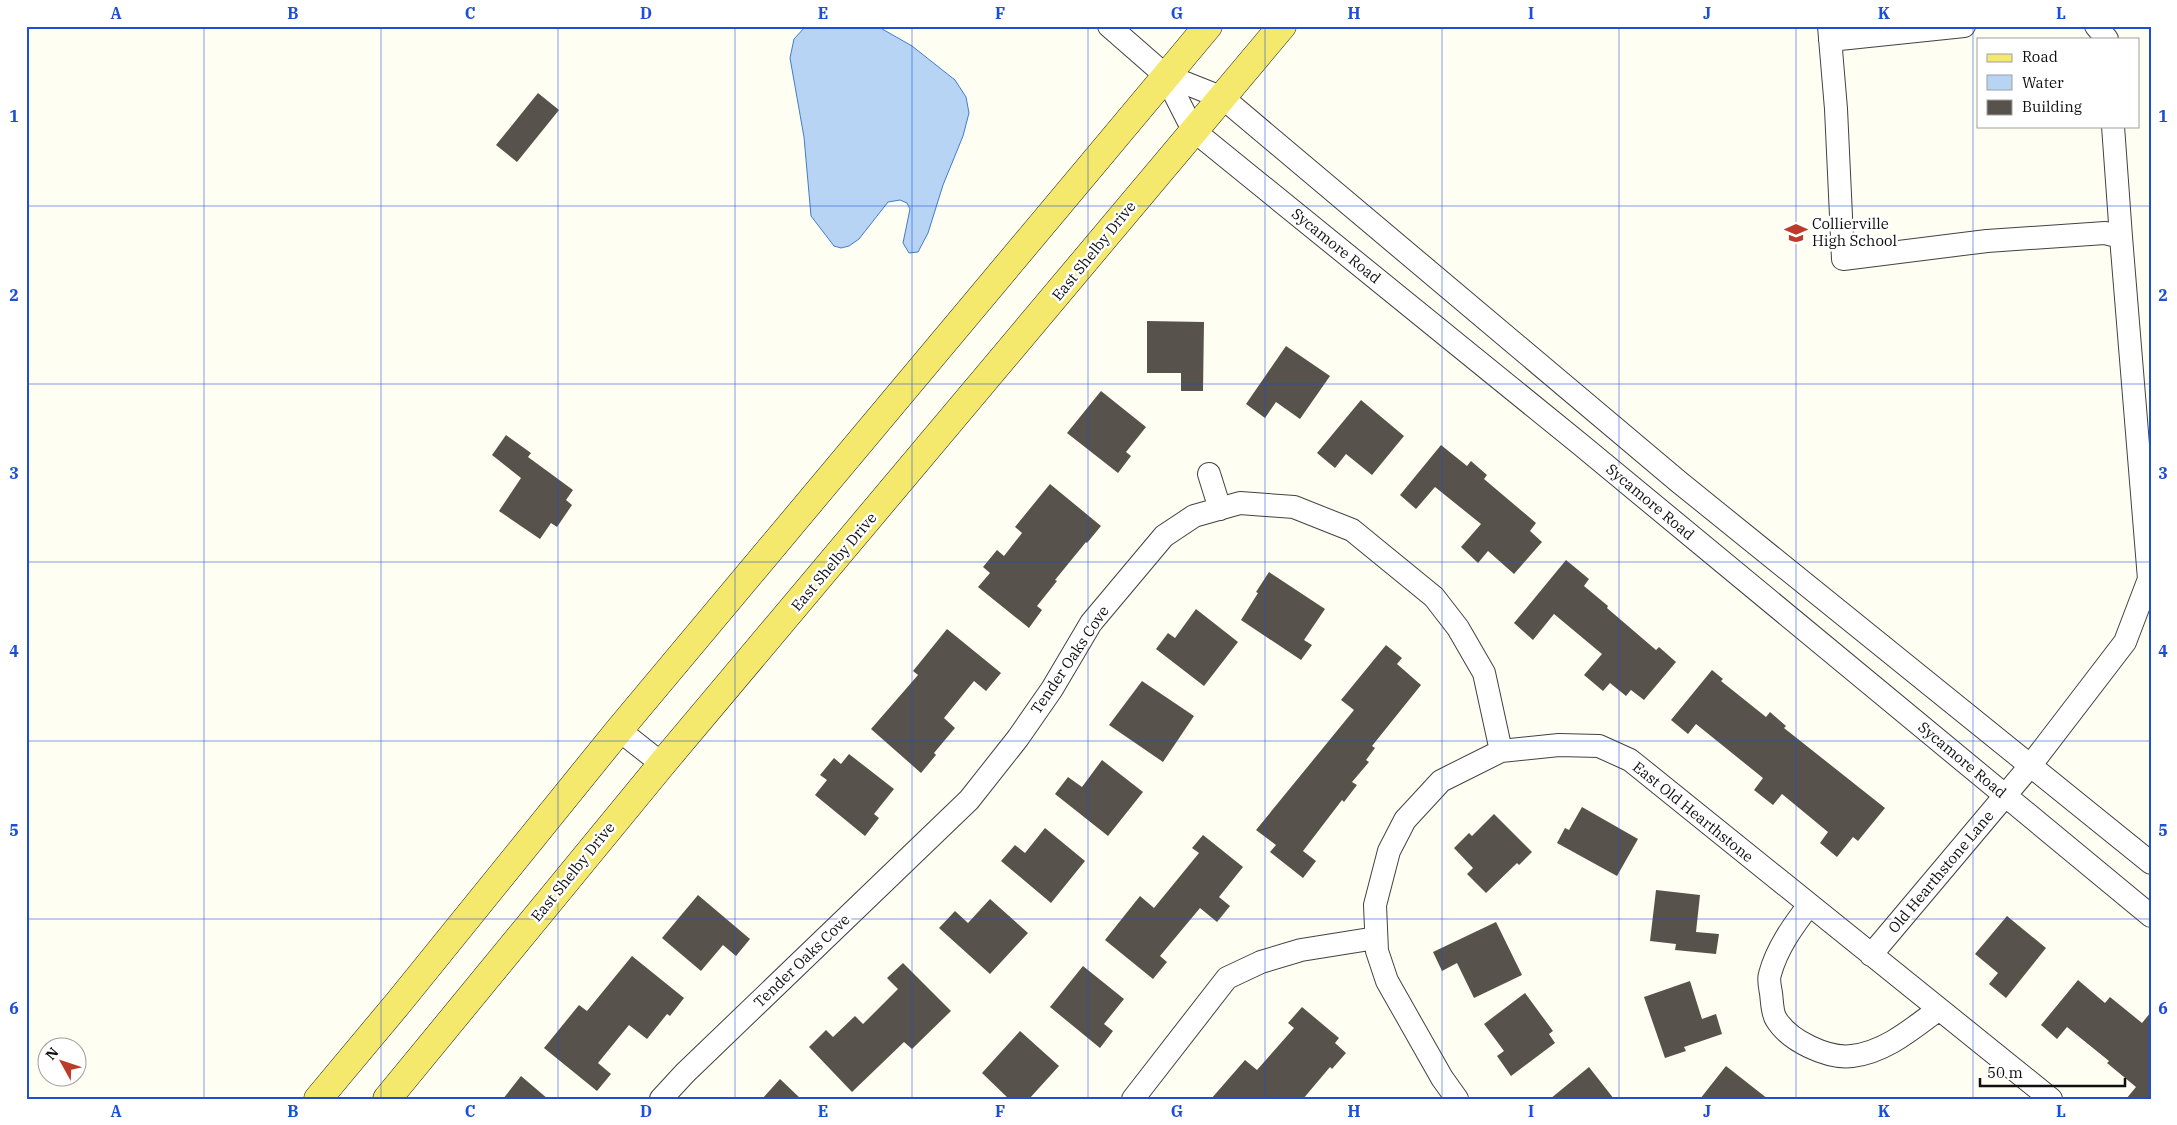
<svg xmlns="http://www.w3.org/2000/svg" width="2177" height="1125" font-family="'IBM Plex Serif',serif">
  <rect width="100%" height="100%" fill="#fffef2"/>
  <path fill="#b7d4f5" stroke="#407dca" d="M806 26H877L912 46 955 80 966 97 969 113 963 136 943 185 928 233 918 252 909 253 903 243 910 209 907 203 900 200 888 202 859 239 849 246 841 248 834 246 811 216 804 137 790 58 794 39Z"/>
  <path fill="#58524c" d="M538 93 559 110 517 162 496 145Z
    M1147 321 1204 322 1203 391H1181V373H1147Z
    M1286 346 1330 376 1300 419 1276 402 1265 418 1246 404Z
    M1101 391 1146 427 1126 452 1131 456 1118 473 1067 433Z
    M1361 400 1404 436 1372 475 1346 454 1335 468 1317 453Z
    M506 435 531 453 528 457 573 490 566 500 572 505 557 527 551 523 540 539 499 511 521 478 492 455Z
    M1441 445 1467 466 1471 461 1487 475 1484 479 1536 523 1530 531 1542 542 1514 574 1488 551 1478 563 1461 547 1481 524 1435 487 1416 509 1400 495Z
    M1050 484 1101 526 1087 543 1086 542 1055 580 1057 581 1037 606 1042 610 1029 628 978 587 990 573 983 567 997 550 1004 556 1022 533 1015 527Z
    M1566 560 1589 579 1584 586 1608 606 1607 608 1656 650 1659 647 1676 662 1644 700 1631 690 1626 696 1610 683 1603 691 1584 675 1602 654 1554 614 1533 640 1514 623Z
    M1269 572 1325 609 1304 640 1312 645 1301 660 1241 620 1258 593 1256 592Z
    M1196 609 1238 642 1204 686 1156 649 1168 633 1175 638Z
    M947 629 1001 673 986 691 974 681 944 718 955 728 934 753 936 755 921 773 871 729 918 675 913 671Z
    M1386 645 1402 658 1397 664 1421 685 1372 746 1375 748 1366 760 1369 762 1352 782 1357 785 1344 802 1342 800 1303 851 1316 861 1303 878 1270 852 1276 845 1256 830 1354 710 1341 700Z
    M1712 670 1723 679 1721 681 1766 717 1770 712 1786 726 1784 728 1885 808 1858 841 1853 837 1837 857 1820 843 1828 832 1782 794 1773 805 1754 790 1763 778 1696 724 1688 734 1671 720Z
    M1142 681 1194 716 1163 762 1109 725Z
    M849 754 894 789 874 814 879 818 865 836 815 795 827 780 820 775 834 758 841 764Z
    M1102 760 1143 792 1108 836 1055 794 1068 777 1082 787Z
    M1582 807 1638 839 1617 876 1557 843 1565 828 1569 830Z
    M1494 814 1532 852 1519 865 1517 863 1486 893 1467 874 1473 868 1454 848 1469 833 1472 836Z
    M1045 828 1085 861 1051 903 1001 861 1015 845 1025 853Z
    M1203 835 1243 867 1219 897 1230 906 1217 922 1200 908 1160 956 1167 962 1153 979 1105 940 1140 896 1154 908 1199 853 1192 848Z
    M1656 890 1700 895 1696 932 1719 934 1716 954 1675 950 1676 944 1650 941Z
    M698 895 750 939 736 956 723 945 701 971 662 938Z
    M990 899 1028 933 990 974 939 928 955 911 968 923Z
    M2007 916 2046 948 2006 998 1989 984 1998 973 1975 954Z
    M1496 922 1522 975 1474 998 1457 963 1442 971 1433 952Z
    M632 956 684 998 670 1016 667 1014 647 1039 629 1025 598 1063 611 1074 597 1091 544 1048 579 1005 587 1011Z
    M903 963 951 1011 912 1049 904 1042 852 1092 809 1047 826 1030 833 1037 855 1016 863 1024 898 989 887 978Z
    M1083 966 1124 999 1104 1024 1113 1031 1100 1048 1050 1007Z
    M2078 980 2105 1003 2110 997 2142 1023 2151 1012V1099H2126L2136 1087 2107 1063 2109 1061 2067 1027 2057 1039 2041 1025Z
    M1690 981 1702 1019 1716 1014 1722 1034 1684 1047 1686 1051 1665 1058 1644 997Z
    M1525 993 1553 1031 1549 1034 1555 1043 1511 1076 1497 1056 1504 1051 1484 1024Z
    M1302 1007 1339 1038 1335 1043 1346 1053 1332 1069 1330 1067 1303 1099H1211L1245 1060 1257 1070 1294 1028 1288 1023Z
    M1020 1031 1059 1066 1029 1099H1009L982 1073Z
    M1726 1066 1768 1099H1700Z
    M1589 1067 1614 1099H1550Z
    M521 1076 548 1099H503Z
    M780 1079 801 1099H762Z"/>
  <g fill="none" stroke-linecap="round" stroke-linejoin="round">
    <defs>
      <path id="minor" d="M1109 26 1165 75 1223 98 1679 482 2151 863
        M1829 26 1836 109 1843 259 1987 241 2105 233 2121 237 2149 579 2125 642 2030 766 1871 955
        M2096 26 2107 39
        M1830 40 1964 26
        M1165 75 1193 130 1580 444 2151 916
        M2113 126 2121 237
        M1209 474 1220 509
        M619 730 662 764
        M1809 905C1793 926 1777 948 1770 974 1768 980 1770 987 1771 993 1772 1000 1772 1013 1776 1019 1789 1041 1828 1059 1852 1056 1886 1052 1913 1028 1939 1009
        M661 1099 685 1073 969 800 1018 738 1052 689 1091 623 1164 536 1194 516 1240 503 1294 507 1352 530 1434 597 1458 628 1484 673 1501 751
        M1133 1099 1227 978 1261 962 1301 950 1376 938
        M1457 1099 1442 1078 1387 981 1377 951 1375 905 1389 851 1405 820 1441 781 1501 751 1559 745 1599 746 1630 760 2051 1099"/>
      <path id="major" d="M318 1099 399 1002 619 730 1208 26
        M387 1099 662 764 1282 26"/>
    </defs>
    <use href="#minor" stroke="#424242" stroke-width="24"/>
    <use href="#major" stroke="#202020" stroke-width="29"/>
    <use href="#minor" stroke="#fff" stroke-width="22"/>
    <use href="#major" stroke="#f4e96c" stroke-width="28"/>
  </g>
  <path fill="none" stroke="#1d4ed8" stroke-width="1" stroke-opacity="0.55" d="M204 26V1099M381 26V1099M558 26V1099M735 26V1099M912 26V1099M1088 26V1099M1265 26V1099M1442 26V1099M1619 26V1099M1796 26V1099M1973 26V1099M26 206H2151M26 384H2151M26 562H2151M26 741H2151M26 919H2151"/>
  <defs>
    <symbol id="school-bare" viewBox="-9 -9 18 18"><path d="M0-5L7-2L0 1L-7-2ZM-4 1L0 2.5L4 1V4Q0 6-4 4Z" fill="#bc3b2a" stroke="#fff" stroke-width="2.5" paint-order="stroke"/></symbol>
  </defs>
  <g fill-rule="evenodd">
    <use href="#school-bare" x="1780" y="217" width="32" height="32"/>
  </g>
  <g text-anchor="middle" stroke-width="5" stroke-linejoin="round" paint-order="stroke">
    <g font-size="15" fill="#0f0f0f" stroke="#fff" text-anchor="start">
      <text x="1812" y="229">Collierville<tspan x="1812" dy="17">High School</tspan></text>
    </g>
    <g font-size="15" fill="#0f0f0f" stroke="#fff">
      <text transform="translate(1336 246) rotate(39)" y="5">Sycamore Road</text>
      <text transform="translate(1094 251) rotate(-51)" y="5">East Shelby Drive</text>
      <text transform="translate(1650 502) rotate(40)" y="5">Sycamore Road</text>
      <text transform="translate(834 562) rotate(-50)" y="5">East Shelby Drive</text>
      <text transform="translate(1070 660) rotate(-56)" y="5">Tender Oaks Cove</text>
      <text transform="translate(1962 760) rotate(40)" y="5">Sycamore Road</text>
      <text transform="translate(1693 812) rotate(39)" y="5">East Old Hearthstone</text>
      <text transform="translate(573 872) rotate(-51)" y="5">East Shelby Drive</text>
      <text transform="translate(1941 872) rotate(-50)" y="5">Old Hearthstone Lane</text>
      <text transform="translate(802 961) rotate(-44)" y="5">Tender Oaks Cove</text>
    </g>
  </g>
  <rect width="2177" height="1125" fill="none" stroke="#ffffff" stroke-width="55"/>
  <rect x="1977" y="38" width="162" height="90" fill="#ffffff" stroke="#9f9f9f"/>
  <rect x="1987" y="54" width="25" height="8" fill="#f4e96c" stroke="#9f9f9f"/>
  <text x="2022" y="62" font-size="15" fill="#0f0f0f">Road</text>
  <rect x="1987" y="75" width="25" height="15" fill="#b7d4f5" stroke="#9f9f9f"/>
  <text x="2022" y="88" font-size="15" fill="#0f0f0f">Water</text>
  <rect x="1987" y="100" width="25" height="15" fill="#58524c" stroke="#9f9f9f"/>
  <text x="2022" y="112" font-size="15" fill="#0f0f0f">Building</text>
  <g transform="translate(62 1062) rotate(310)"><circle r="24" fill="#ffffff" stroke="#9f9f9f"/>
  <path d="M0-4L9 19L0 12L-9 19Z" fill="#bc3b2a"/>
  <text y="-8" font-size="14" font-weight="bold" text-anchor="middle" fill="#0f0f0f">N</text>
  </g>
  <path d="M1980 1078v8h145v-8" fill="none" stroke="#0f0f0f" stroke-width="2.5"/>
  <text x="1987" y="1078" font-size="15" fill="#0f0f0f" stroke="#ffffff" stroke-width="4" paint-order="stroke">50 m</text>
  <rect x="28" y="28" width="2122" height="1070" fill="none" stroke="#1d4ed8" stroke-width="2"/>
  <g font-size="16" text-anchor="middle" font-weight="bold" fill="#1d4ed8">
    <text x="116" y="19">A</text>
    <text x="293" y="19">B</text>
    <text x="470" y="19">C</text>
    <text x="646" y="19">D</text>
    <text x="823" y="19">E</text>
    <text x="1000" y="19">F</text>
    <text x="1177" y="19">G</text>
    <text x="1354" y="19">H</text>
    <text x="1531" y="19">I</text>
    <text x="1707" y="19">J</text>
    <text x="1884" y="19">K</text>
    <text x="2061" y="19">L</text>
    <text x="14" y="122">1</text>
    <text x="2163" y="122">1</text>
    <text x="14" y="301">2</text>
    <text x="2163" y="301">2</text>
    <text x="14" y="479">3</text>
    <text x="2163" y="479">3</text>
    <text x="14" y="657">4</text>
    <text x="2163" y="657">4</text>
    <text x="14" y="836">5</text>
    <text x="2163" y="836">5</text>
    <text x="14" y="1014">6</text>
    <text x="2163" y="1014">6</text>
    <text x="116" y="1117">A</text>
    <text x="293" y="1117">B</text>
    <text x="470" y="1117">C</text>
    <text x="646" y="1117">D</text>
    <text x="823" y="1117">E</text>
    <text x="1000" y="1117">F</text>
    <text x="1177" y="1117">G</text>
    <text x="1354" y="1117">H</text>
    <text x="1531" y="1117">I</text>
    <text x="1707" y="1117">J</text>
    <text x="1884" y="1117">K</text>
    <text x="2061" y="1117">L</text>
  </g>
</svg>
